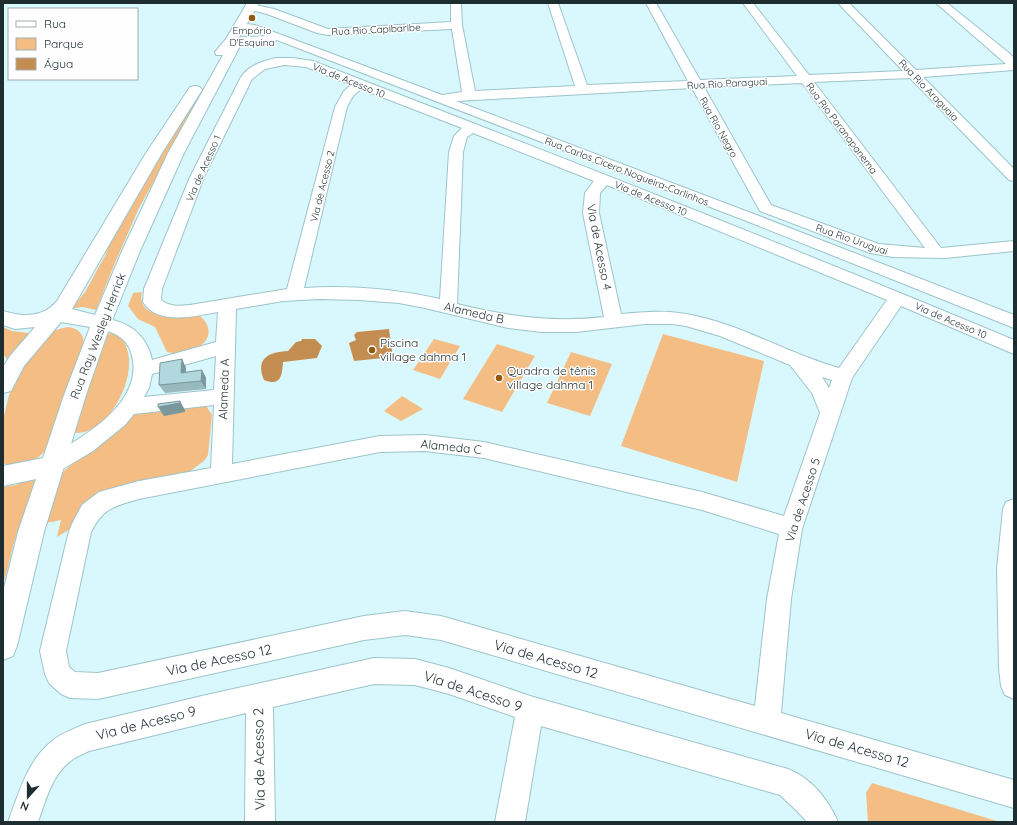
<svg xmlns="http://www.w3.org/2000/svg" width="1017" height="825" font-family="Quicksand,sans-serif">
  <rect width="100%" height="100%" fill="#d8f8fd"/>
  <path fill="#f4bd84" d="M213 74 139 208 115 263 96 310 83 307 74 308 73 307 85 292 106 254 112 234 159 157Z
    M142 292C135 322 183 316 199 315 226 338 190 359 167 352L155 327 138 319 128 306 133 293Z
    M3 327 12 331 29 333 7 359 3 354Z
    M67 327C79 328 84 334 84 346L45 451C37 461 15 470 3 463V420L9 395 16 378 27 357 52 331Z
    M114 332C151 355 113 435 76 433L74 431 105 335Z
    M663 334 764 361 737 482 621 446Z
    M434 339 460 346 440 379 413 370Z
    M497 344 535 356 502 412 463 399Z
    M571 352 612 364 590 416 547 403Z
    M402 396 423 409 401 421 384 411Z
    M184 403 203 404 207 407 212 415 208 455 204 461 189 472 76 518 70 529 57 537 61 520 46 523 60 477 65 470 132 414 164 407 185 412Z
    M36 477C33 497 23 514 17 533 11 550 9 567 3 584V487L16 485Z
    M872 783 1000 822H868L866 793Z"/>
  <path fill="#c38c50" d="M389 329 393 357 354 361 349 343 356 340 354 335 357 332Z
    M302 339H315L322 346 317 358 283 362C282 375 281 387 264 380 255 358 269 352 288 351L296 342 301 341Z"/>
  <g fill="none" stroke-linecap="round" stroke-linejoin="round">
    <defs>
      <path id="street" d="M451 3H461L462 25 475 91 575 86 548 3H558L587 85 688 81 646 3H656L700 80 797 76 743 3H753L809 75 903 71 838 3H849L916 70 1006 64 936 3H947L1009 53 1014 58V70L923 77 1014 169V181L1009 180 910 78 814 82 941 248 1014 241V251L945 258 893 257 870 253 760 211 692 88 456 101 759 216 1014 315V328L749 222 277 40 272 42 231 44 227 43 225 41 227 39 231 38 266 36 253 31 234 28 233 26 238 23 255 25 442 95 462 92 452 29 328 35 317 33 267 14 247 9 246 7 251 4 274 9 328 29 451 22ZM802 83 925 248 879 244 771 205 704 87Z
        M276 58H293L313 61C548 152 782 243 1014 340V354L901 306 852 378 802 529 791 599 781 713 1014 780V808L441 640 405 635 364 640 98 699 70 698 61 694 49 683 45 674 40 651 69 531 72 524 82 505 99 492 139 481 211 468 214 405 134 414 125 425 93 451 61 470 54 473 47 470 43 464 47 458C81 438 139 407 133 361 130 337 115 333 95 327L92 323 95 319C103 316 108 318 116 321 135 326 148 340 152 360L216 342 218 312C195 316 158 326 143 302L144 289 190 177 241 77C249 65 263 61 276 58ZM284 65 306 67 351 85 344 91 335 107 287 289 190 305C179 306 170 307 161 300L162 289 204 177 252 79 265 69ZM361 89 462 128 454 136 449 152 440 299C396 289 349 285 304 288L347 107 353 96ZM473 133 594 181 585 193 583 213 604 317C553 323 506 316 457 304L463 152 467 137ZM607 185 887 300 839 368C786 353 739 323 686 314 664 310 643 312 621 314L599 213 600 193ZM319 299 359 300 399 303 425 308 508 328 542 332H576L645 324H672L686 326 720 336 790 365 812 393 820 413 784 516 702 492 484 442 425 435 380 436 232 464 236 309 283 301ZM216 356 214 390 144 397 149 388 152 374ZM822 377 832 380 829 388ZM425 451 484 458 702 510 779 534 767 599 755 706 441 616 405 611 364 616 98 673 75 672 69 667 66 651 91 532C103 508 115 506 139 499L380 452Z
        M1014 499V699L1005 695 1001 686 999 668 997 568 1003 509 1006 502Z
        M374 658 415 659 449 668 530 696 788 769C811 778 828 799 838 822H807L797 811 780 795 541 726 525 822H495L515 717 449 694 415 685 374 684 273 707 275 822H245L246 713 89 751C84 754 77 756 72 760 52 774 46 800 38 822H8C19 793 27 761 52 741 61 733 74 729 85 724L206 695Z"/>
      <path id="secondary" d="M247 3H259L237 41 239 48 184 153 140 251 111 323 86 395 44 532 17 646 13 656 3 660V592L18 532 36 479 3 486V466L43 458 64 395 90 327 61 322 24 366 11 391 3 393V367L10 356 35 327 15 329 3 325V311C22 317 43 318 57 301L146 153 190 87 195 86 200 87 202 90 162 153 72 309 95 315 122 251 168 153 223 55H216L215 52 226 39Z"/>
    </defs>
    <use href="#street" stroke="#9dc4ca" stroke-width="2"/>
    <use href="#secondary" stroke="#9dc4ca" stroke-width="2"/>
    <use href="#street" fill="#fff" fill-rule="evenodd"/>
    <use href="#secondary" fill="#fff" fill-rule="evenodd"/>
  </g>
  <path fill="#97babf" d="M182 359 186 368V372L202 370 206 378V389L165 393 159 385Z"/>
  <path fill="#7b979b" d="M182 359 186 368 185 382 181 373Z
    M202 370 206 378V389L201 381Z
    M180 401 185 410V412L164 416 158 407Z"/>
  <path fill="#b0d8de" stroke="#7b979b" d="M182 359 181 373 202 370 201 381 159 385 160 363Z
    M180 401V403L158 407V404Z"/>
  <g fill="#90590e" stroke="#fefefe" stroke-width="1.5">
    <circle cx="252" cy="18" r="4"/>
    <circle cx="372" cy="350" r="4"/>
    <circle cx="499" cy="378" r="4"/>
  </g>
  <g text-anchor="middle" stroke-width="3" stroke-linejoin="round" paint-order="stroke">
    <g font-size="10" fill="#1e2e30" stroke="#fefefe">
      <text transform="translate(376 29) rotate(-3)" y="4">Rua Rio Capibaribe</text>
      <text transform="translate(349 80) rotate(22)" y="4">Via de Acesso 10</text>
      <text transform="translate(727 83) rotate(-3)" y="4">Rua Rio Paraguai</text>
      <text transform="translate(929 90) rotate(46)" y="4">Rua Rio Araguaia</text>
      <text transform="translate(719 127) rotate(61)" y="4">Rua Rio Negro</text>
      <text transform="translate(842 128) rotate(53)" y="4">Rua Rio Paranapanema</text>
      <text transform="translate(203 168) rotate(-66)" y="4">Via de Acesso 1</text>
      <text transform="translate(627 171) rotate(21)" y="4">Rua Carlos Cicero Nogueira-Carlinhos</text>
      <text transform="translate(322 186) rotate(-76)" y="4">Via de Acesso 2</text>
      <text transform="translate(651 198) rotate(22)" y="4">Via de Acesso 10</text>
      <text transform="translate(852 239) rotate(19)" y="4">Rua Rio Uruguai</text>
      <text transform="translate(951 320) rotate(23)" y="4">Via de Acesso 10</text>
    </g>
    <g font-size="10" fill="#1e2e30" stroke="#fefefe">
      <text x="252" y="34">Empório<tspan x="252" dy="12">D'Esquina</tspan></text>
    </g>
    <g font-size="12" fill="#1e2e30" stroke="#fefefe">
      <text transform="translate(599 247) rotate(79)" y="4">Via de Acesso 4</text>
      <text transform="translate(474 313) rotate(13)" y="4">Alameda B</text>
      <text transform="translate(98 336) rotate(-69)" y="4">Rua Ray Wesley Herrick</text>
      <text transform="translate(224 389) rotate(-88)" y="4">Alameda A</text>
      <text transform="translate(451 447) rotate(6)" y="4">Alameda C</text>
      <text transform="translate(803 500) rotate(-72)" y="4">Via de Acesso 5</text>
    </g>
    <g font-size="12" fill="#1e2e30" stroke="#fefefe" text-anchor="start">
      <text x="380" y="347">Piscina<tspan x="380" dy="14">village dahma 1</tspan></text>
      <text x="507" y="375">Quadra de tênis<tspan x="507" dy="14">village dahma 1</tspan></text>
    </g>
    <g font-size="14" fill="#1e2e30" stroke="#fefefe">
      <text transform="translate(546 659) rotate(16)" y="5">Via de Acesso 12</text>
      <text transform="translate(219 660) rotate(-12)" y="5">Via de Acesso 12</text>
      <text transform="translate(473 691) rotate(18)" y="5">Via de Acesso 9</text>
      <text transform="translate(146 723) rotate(-14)" y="5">Via de Acesso 9</text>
      <text transform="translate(857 748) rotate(16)" y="5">Via de Acesso 12</text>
      <text transform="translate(259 759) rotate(-91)" y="5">Via de Acesso 2</text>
    </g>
  </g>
  <rect width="1017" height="825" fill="none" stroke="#1e2e30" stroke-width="8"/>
  <rect x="8" y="8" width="130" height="72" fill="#fefefe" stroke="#a4abac"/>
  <rect x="16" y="21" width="20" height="6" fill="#ffffff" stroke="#a4abac"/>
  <text x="44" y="28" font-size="12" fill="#1e2e30">Rua</text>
  <rect x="16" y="38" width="20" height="12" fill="#f4bd84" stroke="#a4abac"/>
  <text x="44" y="48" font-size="12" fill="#1e2e30">Parque</text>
  <rect x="16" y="58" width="20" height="12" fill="#c38c50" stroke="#a4abac"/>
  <text x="44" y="68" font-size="12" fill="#1e2e30">Água</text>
  <g transform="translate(28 797) rotate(201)" stroke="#fefefe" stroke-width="3" paint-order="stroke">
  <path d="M0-3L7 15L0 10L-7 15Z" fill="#1e2e30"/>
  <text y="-6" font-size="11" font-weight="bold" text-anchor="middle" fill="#1e2e30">N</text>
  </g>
</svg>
